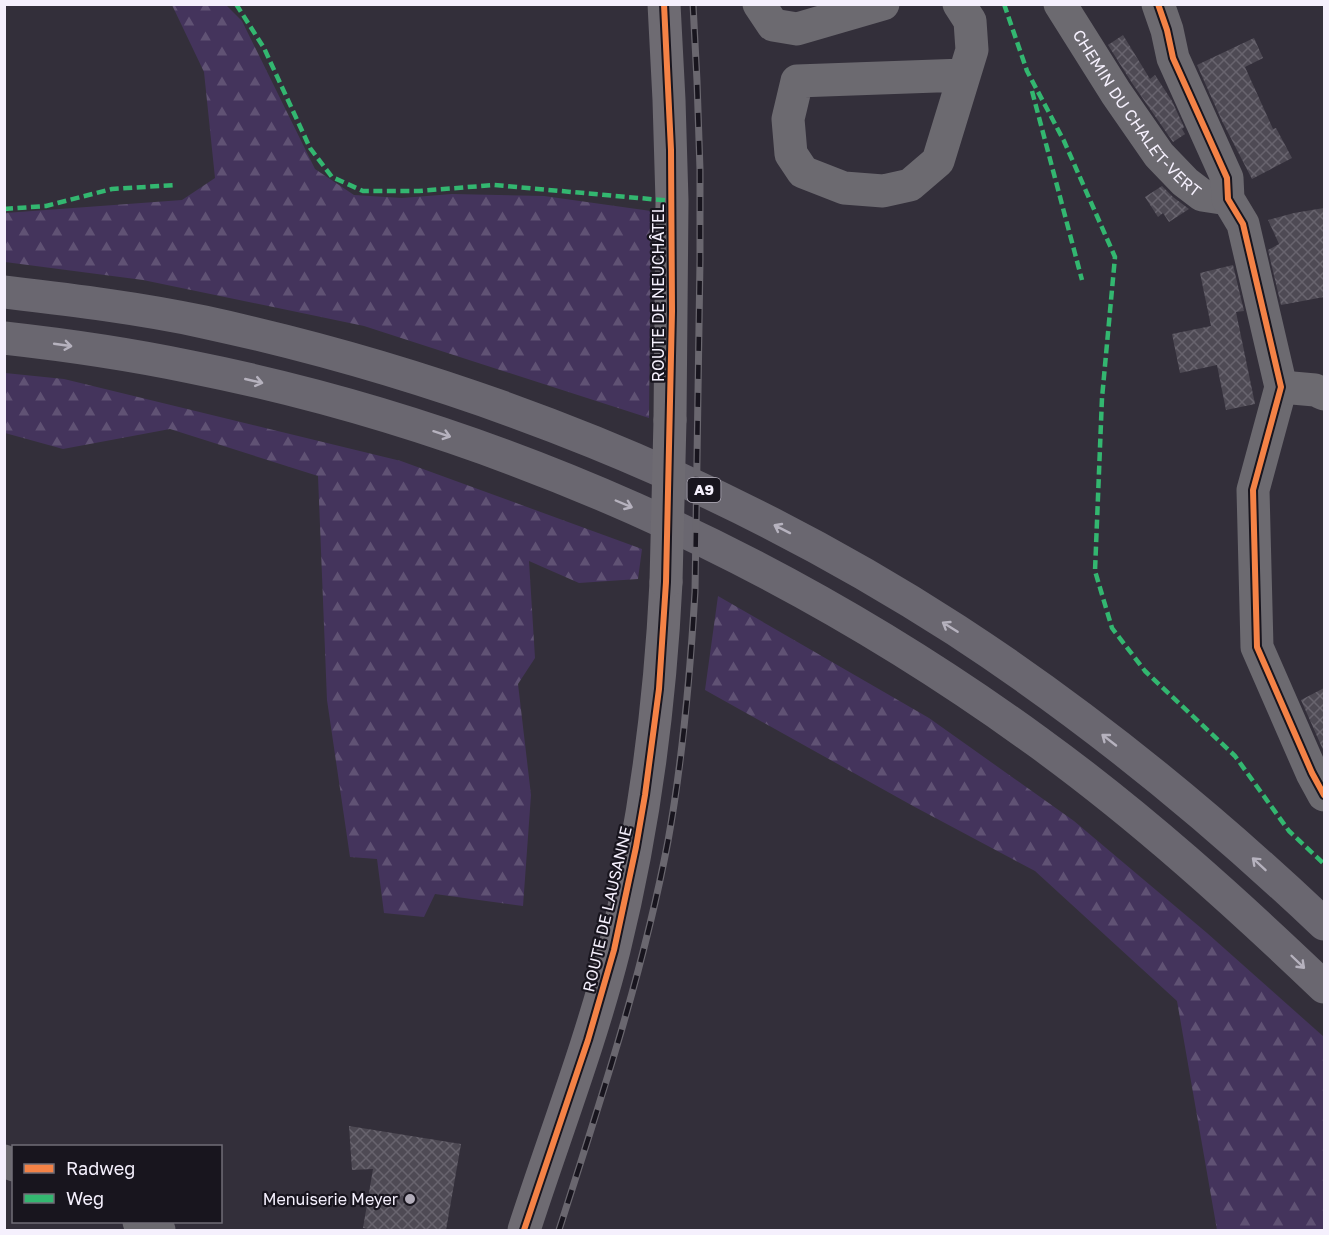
<svg xmlns="http://www.w3.org/2000/svg" width="1329" height="1235" font-family="'Golos Text',sans-serif">
  <defs>
    <pattern id="forest-firs" width="22" height="20" patternUnits="userSpaceOnUse" patternTransform="scale(1.5)"><rect width="22" height="20" fill="#44345c"/><path d="M5 1l3.5 6h-7zM16 11l3.5 6h-7z" fill="#605274"/></pattern>
    <pattern id="building-cross-hatch" width="8" height="8" patternUnits="userSpaceOnUse" patternTransform="scale(1.5)"><rect width="8" height="8" fill="#4e4a54"/><path d="M0 0l8 8M0 8l8-8" fill="none" stroke="#68646e"/></pattern>
  </defs>
  <rect width="100%" height="100%" fill="#332f3a"/>
  <path fill="url(#forest-firs)" d="M172 5H226L242 21 315 169 354 195 402 198 452 194 544 196 651 211 649 418 364 326 143 280 5 262V213L182 200 215 178 204 72Z
    M5 373 64 379 401 461 642 549 638 579 579 583 529 561 535 658 518 684 531 795 523 906 435 894 424 917 384 913 377 859 350 857 327 700 318 476 170 429 63 449 5 433Z
    M718 596 929 718 1074 821 1207 933 1324 1037V1230H1217L1177 1001 1035 871 913 806 705 690Z"/>
  <path fill="url(#building-cross-hatch)" d="M1123 35 1150 79 1155 75 1172 101 1184 127 1182 129 1185 134 1173 142 1132 83 1108 45Z
    M1254 38 1263 58 1245 67 1273 129 1276 128 1292 158 1252 179 1222 121 1197 65Z
    M1162 186 1173 197 1189 209 1169 222 1163 213 1158 217 1145 197Z
    M1324 208V297L1281 305 1268 250 1279 244 1268 220 1294 213Z
    M1233 265 1244 311 1236 312 1255 404 1226 410 1217 365 1180 373 1172 334 1211 326 1200 273Z
    M1324 688V752L1301 700Z
    M349 1126 461 1144 446 1230H376L363 1228 373 1169 352 1170Z"/>
  <g fill="none" stroke-linecap="round" stroke-linejoin="round">
    <g stroke="#6c6a70" stroke-width="33">
      <path d="M759 4 773 25 797 29 883 4"/>
      <path d="M959 4 970 21 972 50 938 161 910 185 883 191 844 188 803 172 791 154 788 119 797 81 964 75"/>
      <path id="s1" d="M1060 4 1116 93 1159 155 1185 182 1202 195 1228 199"/>
      <path d="M1158 4 1167 30 1173 58 1227 178 1228 199 1243 224 1281 387 1253 490 1257 647 1312 773 1324 795"/>
      <path d="M1281 387 1315 390 1324 394"/>
      <path d="M4 1161 14 1165"/>
      <path d="M139 1222 159 1230"/>
    </g>
    <path stroke="#6e6b72" stroke-width="33" d="M664 4 669 100 672 201 670 420
      M524 1230C554 1137 590 1045 614 950 644 829 660 706 666 582"/>
    <path stroke="#6a6770" stroke-width="33" d="M4 292C71 300 139 308 204 322 471 380 727 482 956 630 1088 716 1210 816 1324 924
      M4 338C67 345 129 354 191 367 497 428 786 559 1038 742 1140 816 1234 901 1324 987"/>
    <defs>
      <path id="rail" d="M559 1230C600 1102 643 973 668 841 683 758 690 676 695 592L700 260V170L697 81 693 4"/>
    </defs>
    <use href="#rail" stroke="#6a676f" stroke-width="7"/>
    <use href="#rail" stroke="#18151e" stroke-width="4.5" stroke-dasharray="14" stroke-linecap="butt"/>
    <path stroke="#6e6b72" stroke-width="33" d="M666 582 670 420"/>
    <path stroke="#33b770" stroke-width="4.5" stroke-dasharray="9 4.5" stroke-linecap="butt" d="M236 4 264 48 310 148 332 177 363 191H419L494 185 672 201
      M1004 4 1027 71 1064 141 1115 257 1102 398 1095 571 1112 628 1145 671 1235 756 1289 831 1324 864
      M1032 91 1082 280
      M4 209 46 206 112 189 176 185"/>
    <defs>
      <path id="cycleway" d="M1158 4 1167 30 1173 58 1227 178 1228 199 1243 224 1281 387 1253 490 1257 647 1312 773 1324 795
        M524 1230 588 1040 614 950 636 847 645 795 659 689 666 582 672 311 671 150 664 4"/>
    </defs>
    <use href="#cycleway" stroke="#18151e" stroke-width="10"/>
    <use href="#cycleway" stroke="#f48246" stroke-width="6"/>
  </g>
  <defs><path id="oneway-shaft" d="M-6 0H5M1.5-3L5.5 0L1.5 3" fill="none" stroke-width="1.6" stroke-linecap="round" stroke-linejoin="round" transform="scale(1.5)"/></defs>
  <g stroke="#b6b2be">
    <use href="#oneway-shaft" transform="translate(63 345) rotate(8)"/>
    <use href="#oneway-shaft" transform="translate(254 381) rotate(13)"/>
    <use href="#oneway-shaft" transform="translate(442 434) rotate(18)"/>
    <use href="#oneway-shaft" transform="translate(624 504) rotate(23)"/>
    <use href="#oneway-shaft" transform="translate(782 529) rotate(-153)"/>
    <use href="#oneway-shaft" transform="translate(950 627) rotate(-148)"/>
    <use href="#oneway-shaft" transform="translate(1109 740) rotate(-142)"/>
    <use href="#oneway-shaft" transform="translate(1259 864) rotate(-137)"/>
    <use href="#oneway-shaft" transform="translate(1298 962) rotate(44)"/>
  </g>
  <circle fill="#b1acb9" stroke="#18151e" stroke-width="2" cx="410" cy="1199" r="6"/>
  <g text-anchor="middle" stroke-width="4.5" stroke-linejoin="round" paint-order="stroke">
    <rect fill="#18151e" stroke="#b3aeba" stroke-width="1.5" x="687.5" y="478" width="33" height="24" rx="4.5"/>
    <g font-size="15" font-weight="bold" fill="#f5f0fd">
      <text x="704" y="495">A9</text>
    </g>
    <g font-size="16" fill="#f5f0fd" stroke="#18151e">
      <text dy="6" stroke="none"><textPath href="#s1" startOffset="134">CHEMIN DU CHALET-VERT</textPath></text>
      <text transform="translate(658 293) rotate(-90)" y="6">ROUTE DE NEUCHÂTEL</text>
      <text transform="translate(607 909) rotate(-77)" y="6">ROUTE DE LAUSANNE</text>
    </g>
    <g font-size="16" fill="#f5f0fd" stroke="#18151e" text-anchor="end">
      <text x="398" y="1205">Menuiserie Meyer</text>
    </g>
  </g>
  <rect width="1329" height="1235" fill="none" stroke="#f5f0fd" stroke-width="12"/>
  <rect x="12" y="1145" width="210" height="78" fill="#18151e" stroke="#706d77" stroke-width="1.5"/>
  <rect x="24" y="1164" width="30" height="9" fill="#f48246" stroke="#706d77" stroke-width="1.5"/>
  <text x="66" y="1175" font-size="18" fill="#f5f0fd">Radweg</text>
  <rect x="24" y="1194" width="30" height="9" fill="#33b770" stroke="#706d77" stroke-width="1.5"/>
  <text x="66" y="1205" font-size="18" fill="#f5f0fd">Weg</text>
</svg>
